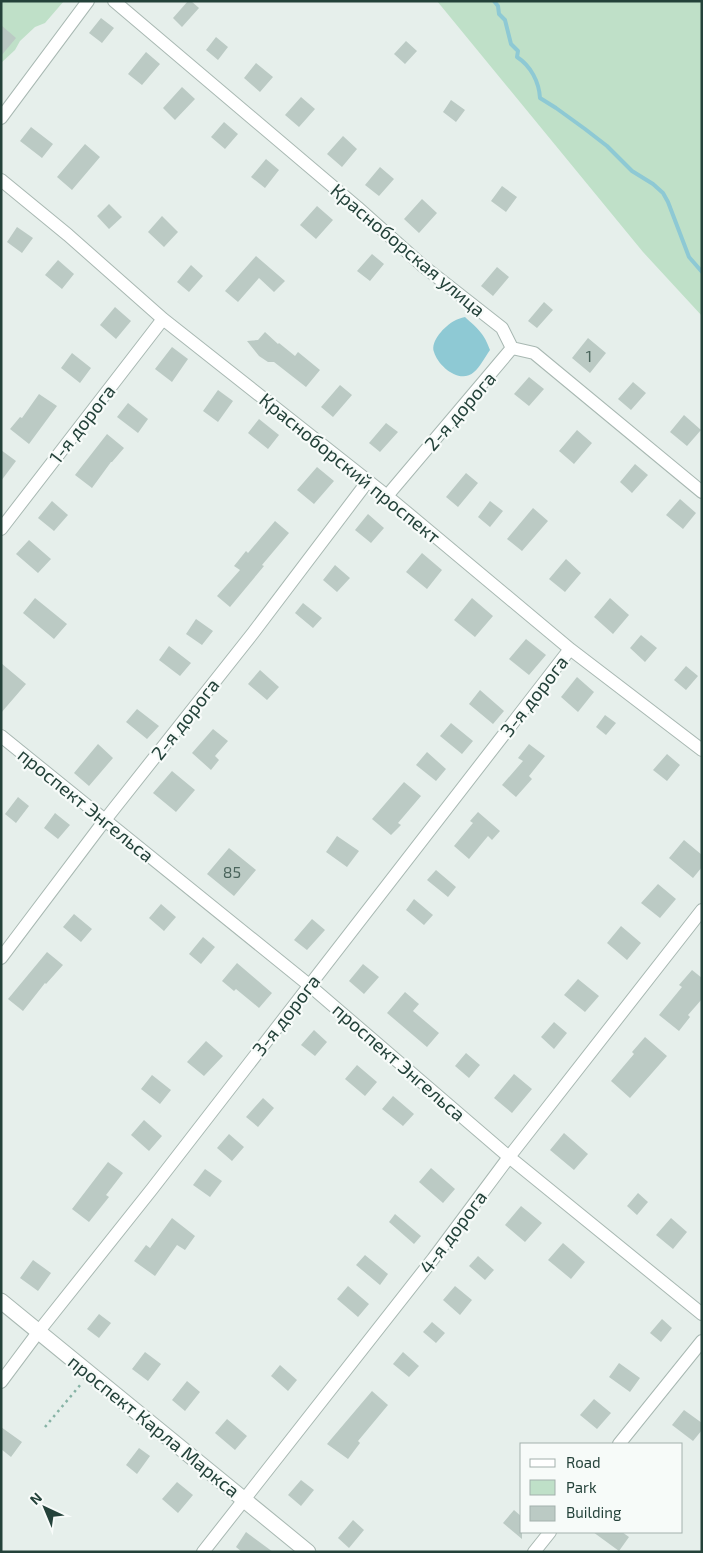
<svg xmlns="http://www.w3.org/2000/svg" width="703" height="1553" font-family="'Exo 2',sans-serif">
  <rect width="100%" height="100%" fill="#e6efeb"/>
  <path fill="#bfe0c8" d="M1 1H64L45 23 35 27 20 41 15 50 1 63Z
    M437 1H702V316L643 252Z"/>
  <path fill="#8ec9d4" d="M465 317C478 329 484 333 490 350 485 357 480 367 474 372 460 385 438 366 434 352 430 341 445 326 454 321 457 319 461 318 465 317Z"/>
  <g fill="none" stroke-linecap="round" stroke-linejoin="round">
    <path stroke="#8ec9d4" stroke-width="4" d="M494 1 498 6 499 14 505 20 511 44 518 51 517 57C531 66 539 82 540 98L556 108 585 129 607 146 632 171 653 184 663 193 668 202 689 257 702 272"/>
  </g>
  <path fill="#bbcac4" d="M188 1H191L199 8 182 27 173 18Z
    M101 18 114 28 102 43 89 33Z
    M1 25 16 38 1 56Z
    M216 37 228 47 218 60 206 50Z
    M406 41 417 51 405 64 394 54Z
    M146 52 160 64 142 85 128 74Z
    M256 63 273 77 260 92 244 78Z
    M182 87 195 99 175 120 163 108Z
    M301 97 315 109 299 127 285 115Z
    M451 100 465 110 456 122 443 112Z
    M224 122 238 134 225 149 211 137Z
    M31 127 53 144 42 158 20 141Z
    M343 136 357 149 342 167 327 154Z
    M85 144 100 157 72 190 57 177Z
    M266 159 279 170 265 188 251 177Z
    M380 167 394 179 379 196 365 185Z
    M502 186 517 197 506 212 491 201Z
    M422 199 437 213 419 233 404 219Z
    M109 204 122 217 109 229 97 216Z
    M317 206 333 220 316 239 300 225Z
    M162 216 178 232 164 247 148 232Z
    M17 227 33 238 22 253 7 242Z
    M372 254 384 264 370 281 357 271Z
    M256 256 285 281 274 292 259 278 238 302 225 291Z
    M58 260 74 274 62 289 45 275Z
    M191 265 203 276 189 292 177 282Z
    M497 267 509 277 493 296 481 286Z
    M544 302 553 310 537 328 528 321Z
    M115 307 131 321 116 339 100 325Z
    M265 332 278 344 279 343 295 356 298 352 320 370 306 387 274 362H268L259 356 247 341 258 340Z
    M588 338 606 353 590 373 572 358Z
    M172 347 188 359 172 382 155 369Z
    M72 353 91 368 80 383 61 368Z
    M529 377 544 389 529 406 514 394Z
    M633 382 646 393 631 410 618 399Z
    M340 385 352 395 333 417 321 407Z
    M218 390 233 401 218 422 203 411Z
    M39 394 57 406 29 444 10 429 20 417 22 418Z
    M128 403 148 419 138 433 117 417Z
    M684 415 701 430 687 446 670 432Z
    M259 419 279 435 268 449 248 433Z
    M386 423 398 432 380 452 369 443Z
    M577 430 592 443 574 464 559 451Z
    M107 434 124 448 112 462H111L92 488 75 475Z
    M1 450 16 461 1 481Z
    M635 464 648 475 632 493 620 482Z
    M317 467 334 481 314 504 297 490Z
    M466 473 478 483 458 507 446 497Z
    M680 499 696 513 683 529 666 515Z
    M52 501 68 515 54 531 38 518Z
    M490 501 503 511 490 527 478 517Z
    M533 508 548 521 522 551 507 539Z
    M368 514 384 528 371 543 355 530Z
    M275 521 289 533 262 565 264 566 230 607 217 596 240 570 234 566 246 551 248 553Z
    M29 540 51 559 38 573 16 554Z
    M422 553 442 570 427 589 406 572Z
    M566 559 581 573 565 592 549 579Z
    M335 565 350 578 337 592 323 580Z
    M35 598 67 624 54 639 23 613Z
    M472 598 493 616 475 637 454 620Z
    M610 598 629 615 613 634 594 617Z
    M303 603 322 618 313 628 295 613Z
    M196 619 213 631 202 645 186 634Z
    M641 635 657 648 645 662 630 648Z
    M526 639 546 655 529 675 509 659Z
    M169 646 191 663 180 676 159 660Z
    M1 663 26 684 1 713Z
    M686 666 698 676 686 690 674 680Z
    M260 670 279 687 267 700 248 684Z
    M577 677 594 692 578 712 561 697Z
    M480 690 504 711 493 724 469 704Z
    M137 709 159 726 147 739 126 722Z
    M605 715 616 723 606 735 596 727Z
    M451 723 473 741 462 754 440 736Z
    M213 729 228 741 215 756 219 760 211 770 192 753Z
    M98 744 113 758 89 786 74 773Z
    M529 744 545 756 529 776 532 779 516 797 502 785 523 761 518 758Z
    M427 752 446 769 436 781 416 765Z
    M667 754 680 765 667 781 653 770Z
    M172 771 195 790 176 812 153 793Z
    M404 782 421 796 398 823 401 825 391 835 372 819Z
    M18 797 29 806 16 823 5 814Z
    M478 812 500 831 492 840 488 836 469 859 454 846 473 823 470 821Z
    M55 813 70 825 58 839 44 828Z
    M337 836 359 851 347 867 326 852Z
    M684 840 702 855V867L693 878 669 858Z
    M229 848 256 870 234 896 207 874Z
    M436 870 456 887 448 897 427 880Z
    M658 884 676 899 660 918 641 903Z
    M414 899 433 915 424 925 406 910Z
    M161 904 176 917 164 931 149 918Z
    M74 914 92 929 81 942 63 927Z
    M312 919 325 930 307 950 294 940Z
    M621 926 641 943 627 960 607 943Z
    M203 937 215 947 201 964 189 954Z
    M47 952 63 965 46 984 45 983 23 1011 8 999Z
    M237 963 272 993 259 1008 236 989 234 991 222 981Z
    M363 964 379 977 364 994 349 981Z
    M692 970 702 978V999L688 1015 690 1017 679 1031 659 1015 682 987 679 985Z
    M578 979 599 996 585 1012 564 995Z
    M405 992 419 1004 413 1011 439 1033 427 1047 387 1013Z
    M554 1022 567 1033 554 1049 541 1037Z
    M314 1030 327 1042 315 1056 301 1045Z
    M645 1037 667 1056 630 1098 611 1081 634 1054 632 1052Z
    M206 1041 223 1056 204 1076 187 1062Z
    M466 1053 480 1065 469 1078 455 1066Z
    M357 1065 377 1082 365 1096 345 1079Z
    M514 1074 532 1089 512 1113 494 1098Z
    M152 1075 171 1090 160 1104 141 1089Z
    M393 1096 414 1114 403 1126 382 1109Z
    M263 1098 274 1108 258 1127 246 1117Z
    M144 1120 162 1136 149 1151 131 1135Z
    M564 1133 588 1154 574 1170 550 1150Z
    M229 1134 244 1147 232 1161 217 1148Z
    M108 1162 123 1173 106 1195 109 1197 89 1222 72 1209Z
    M431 1168 455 1189 443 1203 419 1182Z
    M205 1169 222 1181 210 1197 193 1185Z
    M638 1193 648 1202 637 1215 627 1206Z
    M521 1206 542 1223 525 1242 505 1225Z
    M395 1214 421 1236 414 1244 389 1222Z
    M172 1218 195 1236 185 1250 177 1245 155 1276 134 1261 146 1245 150 1248Z
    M671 1218 687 1232 673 1249 656 1235Z
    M563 1243 585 1262 571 1279 548 1260Z
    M365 1255 388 1274 380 1285 356 1265Z
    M478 1256 494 1270 485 1280 469 1266Z
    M33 1260 51 1273 38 1291 20 1278Z
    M348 1286 369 1304 358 1317 337 1299Z
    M455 1286 472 1300 460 1315 443 1300Z
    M99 1314 111 1323 99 1338 87 1329Z
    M662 1319 672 1328 661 1342 650 1333Z
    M432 1322 445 1333 436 1343 423 1332Z
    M145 1352 161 1364 148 1381 132 1369Z
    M403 1352 419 1366 409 1377 393 1364Z
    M619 1363 640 1378 630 1392 609 1377Z
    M280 1365 297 1380 288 1391 271 1376Z
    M187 1381 200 1392 185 1411 172 1400Z
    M372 1391 388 1405 358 1441 360 1443 348 1459 327 1444Z
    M594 1399 611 1413 597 1429 580 1415Z
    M684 1410 702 1423V1430L693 1441 672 1425Z
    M227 1419 247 1436 235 1450 215 1433Z
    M1 1427 22 1442 11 1457 1 1449Z
    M139 1448 150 1456 137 1474 126 1465Z
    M301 1480 314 1490 301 1506 288 1495Z
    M177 1482 193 1495 178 1513 162 1499Z
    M514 1510 522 1517V1539L503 1523Z
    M353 1520 364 1530 349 1548 338 1538Z
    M246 1532 273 1552H242L236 1547Z
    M593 1532H622L629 1537 619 1551Z"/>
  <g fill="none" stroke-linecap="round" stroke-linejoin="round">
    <defs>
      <path id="minor" d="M114 1 357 207 423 266 502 328 512 348 534 353 702 492
        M1 118 88 1
        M1 180 68 235 163 319 387 496 570 649 702 750
        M387 496 512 348
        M1 529 163 319
        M1 736 309 985 509 1157 702 1314
        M1 958 105 820 253 633 368 481
        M1 1382 39 1331 152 1189 570 649
        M619 1444 702 1341
        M203 1552 433 1259 509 1157 702 910
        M534 1552 550 1532"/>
      <path id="tertiary" d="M1 1301 308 1552"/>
    </defs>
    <use href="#minor" stroke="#a8b8b2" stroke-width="14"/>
    <use href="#tertiary" stroke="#a8b8b2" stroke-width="17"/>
    <path stroke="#86b3a5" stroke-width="2.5" stroke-dasharray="2.5 4" stroke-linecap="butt" d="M45 1427 81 1384"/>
    <use href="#minor" stroke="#fff" stroke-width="12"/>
    <use href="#tertiary" stroke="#fff" stroke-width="15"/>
  </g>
  <g text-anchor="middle" stroke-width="4.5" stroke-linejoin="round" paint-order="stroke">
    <g font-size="16" fill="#4a645c">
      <text x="589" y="362">1</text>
      <text x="232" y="878">85</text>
    </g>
    <g font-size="19" fill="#24423a" stroke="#f7fbf9">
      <text transform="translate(408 250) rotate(40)" y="7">Красноборская улица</text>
      <text transform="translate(460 411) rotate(-49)" y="7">2-я дорога</text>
      <text transform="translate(82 424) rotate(-52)" y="7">1-я дорога</text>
      <text transform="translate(350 468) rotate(39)" y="7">Красноборский проспект</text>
      <text transform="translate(534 696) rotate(-52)" y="7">3-я дорога</text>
      <text transform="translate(185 719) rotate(-52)" y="7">2-я дорога</text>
      <text transform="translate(86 805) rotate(39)" y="7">проспект Энгельса</text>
      <text transform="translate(286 1015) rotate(-52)" y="7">3-я дорога</text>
      <text transform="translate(399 1062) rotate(41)" y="7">проспект Энгельса</text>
      <text transform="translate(453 1232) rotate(-53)" y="7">4-я дорога</text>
      <text transform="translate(154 1426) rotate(39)" y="7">проспект Карла Маркса</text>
    </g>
  </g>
  <rect width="703" height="1553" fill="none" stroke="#24423a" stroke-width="5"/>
  <rect x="520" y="1443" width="162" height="90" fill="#f7fbf9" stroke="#a3b1ad"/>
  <rect x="530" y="1459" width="25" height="8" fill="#ffffff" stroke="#a3b1ad"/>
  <text x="566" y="1468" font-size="15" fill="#24423a">Road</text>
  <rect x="530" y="1480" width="25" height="15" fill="#bfe0c8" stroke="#a3b1ad"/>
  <text x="566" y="1493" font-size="15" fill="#24423a">Park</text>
  <rect x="530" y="1506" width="25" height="15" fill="#bbcac4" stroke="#a3b1ad"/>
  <text x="566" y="1518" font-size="15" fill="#24423a">Building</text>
  <g transform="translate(45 1508) rotate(316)" stroke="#f7fbf9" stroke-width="4" paint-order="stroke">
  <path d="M0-4L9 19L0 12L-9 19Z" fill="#24423a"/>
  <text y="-8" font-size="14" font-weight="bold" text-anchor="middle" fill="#24423a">N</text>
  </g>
</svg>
